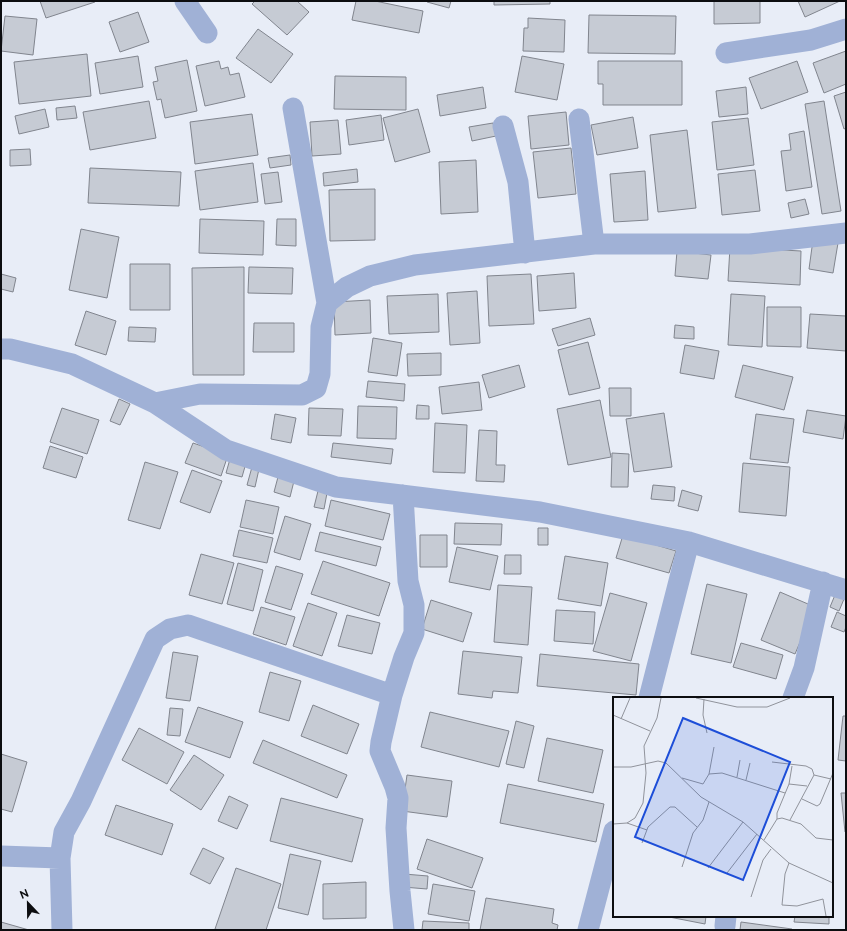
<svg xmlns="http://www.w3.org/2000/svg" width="847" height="931" font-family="Raleway,sans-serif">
  <rect width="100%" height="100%" fill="#e8edf7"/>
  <path fill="#c6cbd4" stroke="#81858e" d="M40 1H95V2L46 18Z
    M255 1H297L309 12 287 35 252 4Z
    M356 1H375L423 11 419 33 352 20Z
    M427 1H451L449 8 427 2Z
    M494 1H550V4L494 5Z
    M714 1H760V23L714 24Z
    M798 1H840L805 17Z
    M138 12 149 42 120 52 109 22Z
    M589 15 676 16 675 54 588 53Z
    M5 16 37 19 33 55 1 51Z
    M528 18 565 20 564 52 523 51 524 28H528Z
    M258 29 293 54 271 83 236 58Z
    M846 51V84L824 93 813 63Z
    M87 54 91 96 19 104 14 62Z
    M138 56 143 87 100 94 95 63Z
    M522 56 564 64 557 100 515 92Z
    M187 60 197 111 165 118 161 99 157 100 153 82 158 81 155 67Z
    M219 61 221 69 228 67 230 75 239 73 245 97 205 106 196 66Z
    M598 61H682V105H603V84H598Z
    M797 61 808 92 761 109 749 78Z
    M335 76 406 77V110L334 109Z
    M483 87 486 108 440 116 437 95Z
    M746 87 748 114 719 117 716 91Z
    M846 92V128L844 129 834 96Z
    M149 101 156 138 90 150 83 112Z
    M824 101 841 211 822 214 805 104Z
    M75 106 77 118 57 120 56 108Z
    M45 109 49 127 19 134 15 116Z
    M418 109 430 152 395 162 383 118Z
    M566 112 569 145 531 149 528 116Z
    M252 114 258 155 195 164 190 122Z
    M381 115 384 140 349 145 346 120Z
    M633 117 638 148 597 155 591 125Z
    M748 118 754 165 717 170 712 122Z
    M338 120 341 154 312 156 310 122Z
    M493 123 496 136 472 141 469 127Z
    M687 130 696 208 658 212 650 135Z
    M804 131 812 187 786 191 781 151 791 150 789 134Z
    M571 148 576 194 538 198 533 152Z
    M30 149 31 165 10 166V150Z
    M290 155 291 165 270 168 268 158Z
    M476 160 478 212 441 214 439 162Z
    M253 163 258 202 200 210 195 171Z
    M90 168 181 172 179 206 88 203Z
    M357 169 358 182 324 186 323 173Z
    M755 170 760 211 722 215 718 174Z
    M645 171 648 220 614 222 610 174Z
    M278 172 282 202 265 204 261 174Z
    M375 189V240L330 241 329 190Z
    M805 199 809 214 791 218 788 203Z
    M200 219 264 221 263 255 199 253Z
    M277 219H296V246L276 245Z
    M81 229 119 237 107 298 69 290Z
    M813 240 838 243 833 273 809 269Z
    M730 247 801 251 800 285 728 281Z
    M677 251 711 255 708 279 675 276Z
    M130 264H170V310H130Z
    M244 267V375H193L192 268Z
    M249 267 293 268 292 294 248 293Z
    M574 273 576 308 539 311 537 276Z
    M1 274 16 278 13 292 1 289Z
    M531 274 534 324 489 326 487 276Z
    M477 291 480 343 450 345 447 293Z
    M438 294 439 332 389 334 387 296Z
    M731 294 765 296 762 347 728 345Z
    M370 300 371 333 335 335 334 302Z
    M767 307H801V347L767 346Z
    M86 311 116 321 106 355 75 345Z
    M810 314 846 316V351L807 348Z
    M590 318 595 335 558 346 552 329Z
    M254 323H294V352H253Z
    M675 325 694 327V339L674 338Z
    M129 327 156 328 155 342 128 341Z
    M373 338 402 343 397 376 368 372Z
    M588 342 600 388 569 395 558 350Z
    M685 345 719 351 714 379 680 373Z
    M441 353V375L408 376 407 354Z
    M519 365 525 387 489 398 482 375Z
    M743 365 793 377 784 410 735 397Z
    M368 381 405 384 404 401 366 397Z
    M479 382 482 410 442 414 439 387Z
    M609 388H631V416H610Z
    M119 399 130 404 120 425 110 421Z
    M600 400 611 457 568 465 557 409Z
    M417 405 429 406V419H416Z
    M358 406 397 407 396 439 357 438Z
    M62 408 99 420 87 454 50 442Z
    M309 408 343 409 341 436 308 435Z
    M807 410 846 416 843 439 803 432Z
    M664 413 672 467 634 472 626 419Z
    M275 414 296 418 291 443 271 439Z
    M756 414 794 419 788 463 750 459Z
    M435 423 467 425 465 473 433 472Z
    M479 430 497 431 496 465H505L504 482 476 481Z
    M193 443 228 455 221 476 185 463Z
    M333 443 393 449 391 464 331 457Z
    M50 446 83 457 76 478 43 468Z
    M612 453 629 454 628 487H611Z
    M230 459 246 463 242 477 226 473Z
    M145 462 178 472 160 529 128 520Z
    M743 463 790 467 786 516 739 512Z
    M252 467 259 469 255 487 247 485Z
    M192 470 222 481 210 513 180 502Z
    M278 477 294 481 290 497 274 492Z
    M653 485 675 487 674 501 651 499Z
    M682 490 702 496 698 511 678 506Z
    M318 491 327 493 324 509 314 507Z
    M246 500 279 507 273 534 240 527Z
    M331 500 390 514 383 540 325 526Z
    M285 516 311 524 300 560 274 552Z
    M455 523 502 524 501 545 454 544Z
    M538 528H548V545H538Z
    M239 530 273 538 267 563 233 556Z
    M320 532 381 547 376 566 315 551Z
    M420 535H447V567H420Z
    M623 535 676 551 669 573 616 558Z
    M457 547 498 556 490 590 449 582Z
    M201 554 234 563 222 604 189 595Z
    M505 555H521V574H504Z
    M565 556 608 563 601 606 558 599Z
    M323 561 390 583 379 616 311 594Z
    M238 563 263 570 253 611 227 604Z
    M276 566 303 574 291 610 265 602Z
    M707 584 747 594 731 663 691 654Z
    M498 585 532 587 528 645 494 642Z
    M780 592 815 607 795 654 761 640Z
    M610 593 647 603 631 661 593 651Z
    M835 595 844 599 839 611 830 607Z
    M431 600 472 613 463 642 422 629Z
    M308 603 337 613 322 656 293 646Z
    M261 607 295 617 286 645 253 634Z
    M556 610 595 612 593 644 554 641Z
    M837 612 846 616V627L844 632 831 627Z
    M347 615 380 623 372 654 338 646Z
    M741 643 783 655 776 679 733 667Z
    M463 651 522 657 518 693 493 691 492 698 458 694Z
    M173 652 198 656 190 701 166 698Z
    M540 654 639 664 636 695 537 686Z
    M270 672 301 681 289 721 259 712Z
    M313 705 359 724 347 754 301 736Z
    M198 707 243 722 230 758 185 742Z
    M170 708 183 709 180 736 167 735Z
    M430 712 509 731 499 767 421 747Z
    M843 716H846V761L838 760Z
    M516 721 534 726 524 768 506 764Z
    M139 728 184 752 167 784 122 760Z
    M547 738 603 750 593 793 538 781Z
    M263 740 347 775 337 798 253 763Z
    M1 754 27 762 12 812 1 809Z
    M194 755 224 775 201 810 170 790Z
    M407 775 452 781 447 817 402 811Z
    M508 784 604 804 596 842 500 823Z
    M841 793H846V832H845Z
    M229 796 248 805 237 829 218 821Z
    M281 798 363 819 352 862 270 841Z
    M116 805 173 824 162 855 105 835Z
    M427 839 483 858 472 888 417 869Z
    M203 848 224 858 210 884 190 874Z
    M290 854 321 861 308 915 278 908Z
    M236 868 281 884 266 930H219L215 929Z
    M404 874 428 876 427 889 403 887Z
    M366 882V918L323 919V884Z
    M433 884 475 891 469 921 428 914Z
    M486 898 554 909 552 923 558 925 557 930H480Z
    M664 916H706L705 924Z
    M795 916H829V924L794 922Z
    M423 921 469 923V930H422Z
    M1 922 29 930H1Z
    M741 922 792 929V930H740Z"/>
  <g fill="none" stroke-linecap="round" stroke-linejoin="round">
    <path stroke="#a0b1d6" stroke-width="21" d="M185 1 207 33
      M726 53 811 40 846 29
      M293 108 327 303
      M579 119 594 244
      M503 126 518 182 525 253
      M1 349H10L72 364 155 403 226 450 336 487 540 512 689 542 846 590
      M155 403 200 394 302 395 316 388 320 374 321 327 327 303 347 287 370 276 415 265 594 244H750L846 233
      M403 495 408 581 414 605V633L404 657 392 695 381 742 380 751 395 787 398 798 396 828 400 891 404 930
      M649 698 689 542
      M793 698 804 668 823 582
      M1 856 60 858
      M725 926 726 916
      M62 930 60 858 64 832 81 801 155 639 170 629 188 625 392 695
      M588 930 614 831"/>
  </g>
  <g transform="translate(613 697)">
    <rect width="220" height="220" fill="#e8edf7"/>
    <path fill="none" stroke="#90939b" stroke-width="1" d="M83 1 124 10H154L177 1M91 2 90 18 94 36M0 18 37 34M8 22 17 1M159 65 193 69 199 72 201 78M0 70H18L45 64 53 66 88 100 130 125 176 166 220 186M96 77 101 50M124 80 127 63M69 81 90 87 96 77 109 76 172 96M133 83 137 66M176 87 194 89M189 102 204 109 207 107 220 76M164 122V116L176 87 179 69M177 123 201 78 218 82M14 126 22 121 30 106 33 76 31 49 44 21 48 1M0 127 14 126 34 133M151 143 164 122 169 121 188 127 203 141 220 143M29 146 35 130 57 110H62L84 130M176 166 172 177 169 208 184 209 210 202 213 219M69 170 80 136 90 123 96 105M95 171 130 125M114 176 144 137M138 200 150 163 158 152"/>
    <path fill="#1d4ed8" fill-opacity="0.15" stroke="#1d4ed8" stroke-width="2" d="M70 21 177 65 130 183 22 140Z"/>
    <rect width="220" height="220" fill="none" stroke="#0c0d10" stroke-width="2"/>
  </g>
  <rect width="847" height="931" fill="none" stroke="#0c0d10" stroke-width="4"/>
  <g transform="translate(28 903) rotate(338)" stroke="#e8edf7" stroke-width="3" paint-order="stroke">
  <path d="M0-3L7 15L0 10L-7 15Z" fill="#0c0d10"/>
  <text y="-6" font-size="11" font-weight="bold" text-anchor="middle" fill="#0c0d10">N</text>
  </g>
</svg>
